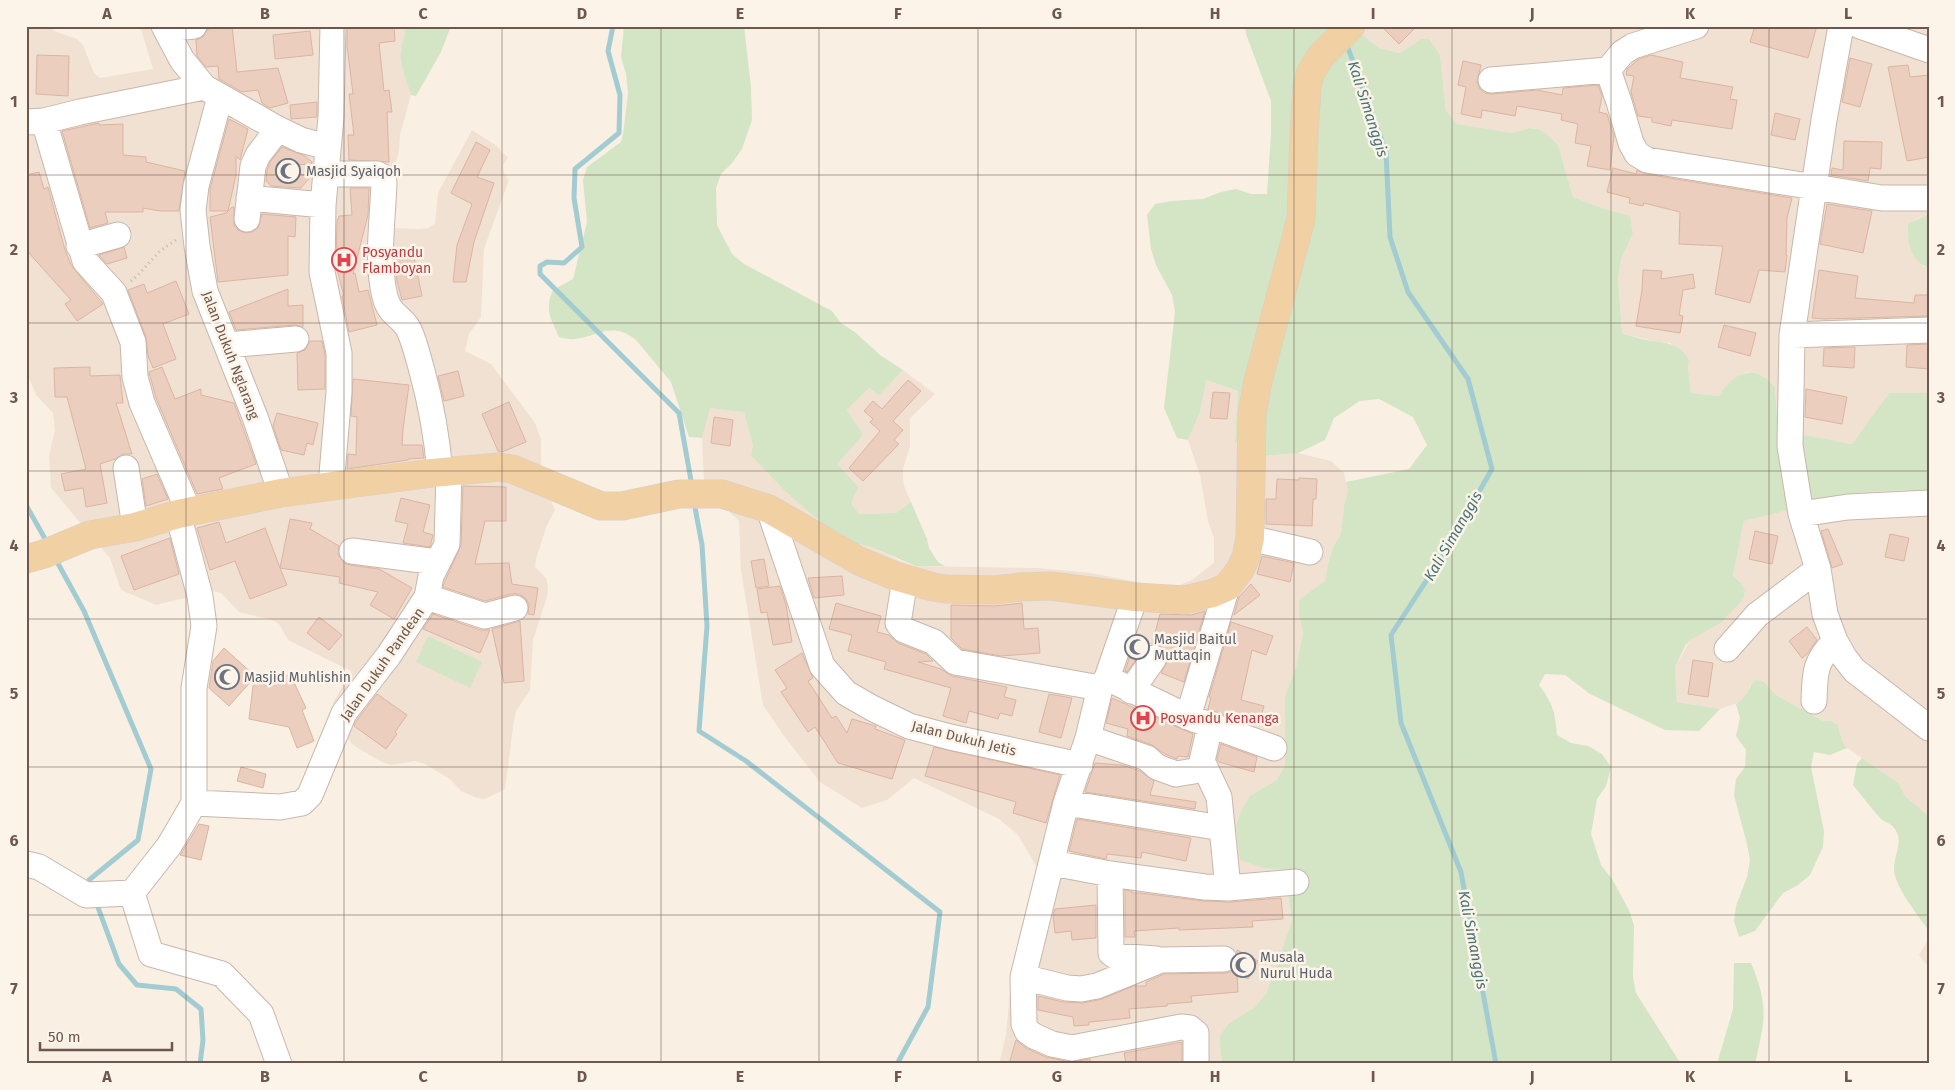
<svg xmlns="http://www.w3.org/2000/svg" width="1955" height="1090" font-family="'Fira Sans',sans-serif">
  <rect width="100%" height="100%" fill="#f9f0e3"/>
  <path fill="#f0e1d3" d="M26 26H52L54 31 77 39 83 45 94 73 100 78 153 69 140 26H405L406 32 401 51V61L411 95 400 135 399 151 384 208 394 228 419 229 428 228 435 224 438 193 472 130 497 146 508 158 503 165 504 174 509 180 484 249 481 317 469 334 465 351 491 364 535 423 541 439V475L555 510 547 525 536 559 535 567 546 578 548 586 547 597 533 640 530 690 516 711 514 720 505 789 485 799 477 798 461 791 450 779 423 763 415 761 391 765 382 762 361 750 352 744 333 721V703L351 671 288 640 279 624 272 620 239 612 221 593 213 591 156 605 121 590 110 558 51 488 49 455 55 430 53 413 36 395 26 371Z
    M1350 26H1929V214L1915 220 1923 266 1929 268V393H1889L1852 444 1778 430 1775 387 1763 376 1746 372 1724 389 1719 396 1691 393 1688 368 1689 360 1670 343 1653 341 1622 333 1618 278 1621 260 1633 233 1630 216 1599 207 1573 197 1558 145 1538 129 1529 128 1512 133 1456 125 1450 119 1446 111 1440 55 1421 39 1400 53 1379 48Z
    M903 370 935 394 910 418V446L903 469V477L904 486 911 502 896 513 859 514 851 503 836 464 863 435 847 410 869 388 879 394Z
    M1205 380 1238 391 1235 442 1264 456 1298 453 1331 461 1344 473 1348 490 1344 506 1341 534 1333 547 1328 563 1325 582 1299 600V616L1303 632 1296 667 1285 696V766L1278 780 1250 796 1264 868 1284 870 1292 921 1266 994 1255 1007 1228 1024 1219 1037 1222 1064H999L1006 1035 1011 981 1051 891 1018 835 999 819 914 778 887 800 862 808 820 782 784 736 763 705 741 570 739 521 724 507 705 501 702 438 709 408 744 411 753 446 786 492 825 526 854 543 871 547 901 561 916 566 1038 568 1091 573 1148 584 1177 586 1192 580 1214 563V538L1208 521 1200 475 1188 440 1200 412Z
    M1911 490 1929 516V816L1906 797 1898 783 1847 748 1842 741 1838 725 1831 721H1823L1776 695 1764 682 1750 686 1743 701 1720 709 1677 702 1675 667 1690 640 1744 598 1745 590 1740 582 1733 576 1744 521 1865 492Z
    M1929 938V968L1919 955Z"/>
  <path fill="#d3e5c4" d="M405 26H451L441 52 416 96 411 95C407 81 399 65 401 51 402 42 406 35 405 26Z
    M624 26H744L751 87 752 120 742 149 732 163 721 174 716 188 717 225 732 254 744 264 832 311 841 323 856 333 880 355 903 370 879 395 869 388 847 410 863 435 837 464 858 487 851 503 859 514 896 513 911 502 927 539 929 548 938 562 945 566H916L871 547 854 543 825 526 786 492 751 455 753 446 744 412 710 408 702 438 689 437 671 382 636 340C612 321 600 336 575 339 570 340 564 338 559 337 551 319 544 310 553 290L573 279 587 222 583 180 587 167 621 142 623 135 628 93 626 74 621 57Z
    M1245 26H1350L1379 48 1400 53 1421 39H1429L1440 55 1446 111 1456 124 1512 133 1529 128 1538 129 1545 133 1558 145 1573 197 1599 207 1630 216 1633 233 1621 260 1618 278 1622 333C1632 336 1643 340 1653 341 1670 343 1680 345 1689 360L1688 368 1691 393 1719 396C1728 381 1744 366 1762 376 1767 378 1771 383 1775 387L1778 430 1852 444 1889 393H1929V516L1910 490 1865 492 1744 521 1733 576 1740 582 1745 590 1744 598 1722 622 1690 640 1685 646 1675 667 1677 702 1720 709 1699 731 1665 730 1590 694 1565 675 1545 674 1539 685C1553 704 1555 711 1557 735L1571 743 1588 746 1602 754 1611 767 1606 786 1597 799 1591 834 1601 865 1612 879 1629 910 1634 926 1633 977 1636 993 1681 1064H1222L1219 1037 1228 1024 1255 1007 1266 994 1292 921 1284 870 1264 868 1240 860 1236 826 1241 811 1250 796 1277 780 1285 766V696L1296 667 1303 632 1299 616V600L1325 581 1328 563 1333 547 1341 534 1344 506 1348 490 1346 482 1409 469 1427 445 1413 417 1379 399 1360 401 1334 418 1325 440 1298 453 1264 456 1235 442 1238 391 1206 380 1200 412 1188 440 1177 438 1164 408 1175 312 1172 295 1156 265 1151 249 1147 215 1155 204 1171 201 1203 199 1221 192 1236 189 1251 194H1267L1271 134V101L1246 34Z
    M1929 214V268C1909 260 1908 243 1908 224Z
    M428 636 482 662 470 688 416 662Z
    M1756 680 1764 682 1776 695 1823 721H1831L1838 725 1842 741 1847 748 1830 755 1814 752 1811 767 1824 831 1823 847 1810 875 1798 885 1783 893 1755 931 1739 937 1734 921 1736 906 1747 877 1750 860 1747 844 1734 795 1736 779 1745 767 1746 750 1736 736 1740 718 1736 704C1747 699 1747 688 1756 680Z
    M1862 758 1898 783 1906 797 1929 816V931C1918 915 1897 890 1894 871 1893 857 1904 842 1895 829 1891 823 1884 822 1880 818 1870 807 1862 796 1853 785L1857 764Z
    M1734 963H1751C1769 1006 1765 1020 1755 1064H1717L1733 1009Z"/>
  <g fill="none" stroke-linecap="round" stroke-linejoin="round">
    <path stroke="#a2ccd1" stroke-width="5" d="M613 26 608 51 620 95 619 133 575 169 574 198 582 247 564 263 547 262 540 266V274L679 413 692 486
      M1344 44 1348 48 1386 152 1390 237 1408 292 1468 379 1492 469 1443 555 1391 635 1401 723 1461 872 1496 1064
      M694 502 702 545 707 626 699 731 746 761 940 912 928 1007 897 1064
      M26 505 48 544
      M55 558 84 611 151 769 138 840 89 880 92 887
      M96 902 119 964 137 985 176 989 201 1009 203 1040 200 1064"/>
  </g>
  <path fill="#ebcebe" stroke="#dcb4a1" d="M232 26 237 72 278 68 288 103 270 108 262 103 258 90 242 92 219 79 218 66 206 67 197 56 196 40 203 37 208 29Z
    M347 26H394L395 41 379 43 384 91 389 90 392 112H387L389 162 349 160 348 135H354L349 94H353L347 46Z
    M1381 26H1417L1399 44Z
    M1755 26H1807L1816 29 1808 58 1750 42Z
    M310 31 313 55 275 59 273 35Z
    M37 55 69 56 68 96 36 94Z
    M1651 55 1683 62 1680 78 1733 87 1730 99 1737 100 1732 129 1672 120 1671 126 1652 122V118L1638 116 1631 92 1634 76 1626 75 1627 69 1639 59Z
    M1850 58 1872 64 1860 107 1842 102Z
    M1463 61 1481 65 1477 82 1480 89 1485 93 1492 94 1537 90 1562 95 1563 88 1598 85 1602 96 1599 112 1607 114 1614 136 1610 170 1587 166 1591 146 1575 143 1578 124 1561 120 1562 114 1517 106 1515 116 1482 110 1481 118 1461 114 1466 87 1458 85Z
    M1908 65 1910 77 1929 75V157L1907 161 1888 67Z
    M317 102V117L291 119 290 105Z
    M1775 113 1800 119 1795 140 1771 135Z
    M229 119 248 129 240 160 236 156V175L228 211H210V189Z
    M99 123V125L123 124V155L146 157V162L185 171 179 211H160L143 208V212H105L108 223 90 228 62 131Z
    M1844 141 1882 142 1881 169 1870 168 1868 181 1831 175 1832 168 1843 170Z
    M476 142 490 150 477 177 494 183 474 242 466 282H453L457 245 472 204 451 193Z
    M282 147 305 156 312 162V164L295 165V173L311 176 301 188 271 186 266 181 267 170 270 162Z
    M1613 168 1636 174 1637 170 1645 174 1792 198 1787 218 1786 255H1787L1785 272 1759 270 1750 303 1715 294 1723 246 1679 244 1680 212 1644 203 1643 206 1629 203 1630 198 1607 192Z
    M39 172 44 189 48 187 65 250 71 265 103 304 77 321 65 304 71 300 29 253 26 244V175Z
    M350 188H369L368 215 353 274 355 273 359 292 368 290 377 325 349 332 342 296H344L336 265 337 221 339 216 352 215Z
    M1827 204 1872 211 1863 253 1820 244Z
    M232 207H234V225L238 230 245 233 252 232 258 228 262 214 296 217 295 237 288 236V275L218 282 210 217 226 213Z
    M124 247 127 258 107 264 99 255Z
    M413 252 422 296 402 300 397 281 395 256Z
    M1643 270 1662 271 1661 279 1693 274 1695 288 1683 290 1679 315 1683 316 1680 333 1636 326 1642 290Z
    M1819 270 1858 276 1855 298 1914 303 1915 295H1929V316L1824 319 1812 318Z
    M176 281 189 314 163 324 176 359 153 368 148 356 146 337 128 290 144 284 147 293Z
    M288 289V306L303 305V327L295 325 236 330 229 312Z
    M1724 325 1756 333 1750 356 1718 347Z
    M310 341H322L325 354V389L298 390 297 353 305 350Z
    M1929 344V369L1906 367 1907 345Z
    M1855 347 1854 368 1823 366 1824 348Z
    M90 367V376L120 375 123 403H116L132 454H123L115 459 100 464 107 503 86 507 83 488 65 491 61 474 86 469 67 397H55L54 368Z
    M162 367 175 399 201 389V395L234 403 256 464 219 478 223 489 197 494 156 398 149 372Z
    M458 371 464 396 444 401 438 376Z
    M353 379 409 385 403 429 402 445H422L424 458 408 459V460L347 469 348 454 356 455 357 417 351 416Z
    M908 380 921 391 893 421 903 430 894 440 899 444 863 481 849 468 880 431 870 422 873 419 864 411 873 401 882 409Z
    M1806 389 1847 397 1842 424 1805 417Z
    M1213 392 1230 393 1227 419 1210 418Z
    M509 402 526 442 502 452 498 451 482 414Z
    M277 413 318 423 313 445 307 443 304 455 281 450 273 426Z
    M714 417 733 420 730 446 711 443Z
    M157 474 168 499 146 506 142 479Z
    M1299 478 1317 479 1316 499H1313L1312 526 1266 524V499H1276L1277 479 1299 480Z
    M463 486 506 487V521H485L475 564 509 563 512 584 538 588 534 615 528 614 529 604 525 598 519 594H511L485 601 443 587 445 581 461 545Z
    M401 498 430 505 423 532 433 535 430 547 403 543 408 524 395 521Z
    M290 519 312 523 310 529 339 546 338 554 344 563 350 565 379 569 412 588 394 619 370 605 378 592 339 583 340 577 280 568 287 585 250 599 235 561 210 570 197 528 219 522 226 543 265 528 280 568Z
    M1828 529 1843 564 1832 568 1821 531Z
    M1755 531 1778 536 1772 564 1749 559Z
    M1890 534 1909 538 1904 561 1885 557Z
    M170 538 179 574 134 590 121 556Z
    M1262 556 1294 563 1290 582 1257 574Z
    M764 559 769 586 756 588 751 561Z
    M842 576 844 595 814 598 808 578Z
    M1251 584 1260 595 1234 615 1239 597Z
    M780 586 786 605 792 642 773 645 767 612 761 613 757 589Z
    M836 603 881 616 877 632 889 635 898 643 926 654 933 661 918 662 941 669 952 676 1007 687 1004 697 1016 700 1012 716 1000 713 998 719 969 711 966 723 943 716 951 688 884 669 886 662 848 651 852 635 829 629Z
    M1022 603 1024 629 1038 628 1040 653 1001 656 962 649 951 638V605L995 606Z
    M1205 611 1184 682 1161 673 1168 660 1167 652 1162 646 1152 644 1160 614 1191 615Z
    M433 614 481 630H490L480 653 423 629Z
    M319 617 342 635 329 650 307 633Z
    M520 621 524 681 504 683 492 629Z
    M1231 622 1273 636 1266 655 1252 650 1241 700 1264 706 1260 720 1236 714 1235 719 1208 709 1211 698 1209 697Z
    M1807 627 1817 640 1807 654 1802 658 1789 641Z
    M1137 634 1147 645 1127 672 1125 671Z
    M224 648 266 686 290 674 306 708 302 710 314 741 297 748 289 727 249 719 254 678 229 706 209 688 213 661Z
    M802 653 813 678 808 681 832 718 836 716 847 733 852 719 876 726 875 729 905 740 892 779 838 763 815 727 808 732 781 692 787 688 775 670Z
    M1693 660 1713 663 1708 697 1688 694Z
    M377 694 407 715 395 732 397 734 386 749 354 726 357 720Z
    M1049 694 1072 698 1061 738 1039 732Z
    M1112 698 1193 734 1188 757 1178 756 1177 759 1165 754 1152 745 1127 736 1128 729 1106 723Z
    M1221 744 1257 757 1254 772 1219 762 1217 759Z
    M934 747 1060 775 1046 823 1013 813 1016 802 925 776Z
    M1095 763 1122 765 1140 771 1154 781 1150 795 1196 802 1195 809 1085 792Z
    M241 767 266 774 263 788 237 781Z
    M1077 819 1191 838 1186 861 1142 852 1141 858 1107 854 1106 859 1069 851Z
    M199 824 209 826 201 860 180 855Z
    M1125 890 1132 891V893H1140L1204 901 1229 902 1281 898 1283 919 1252 921 1253 927 1179 930V928L1134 931 1135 937H1125Z
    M1096 905V938L1072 940 1071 931 1055 933 1053 915 1055 909Z
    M1237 950 1258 961 1248 979 1237 973 1238 992 1191 996 1192 1002 1167 1004V1006L1129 1009 1130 1018 1089 1022V1025L1074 1026 1073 1017 1038 1010V996L1064 1002 1083 1003 1102 999 1134 986H1146V982L1164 974 1224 973 1231 972 1237 966Z
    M1016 1040 1026 1048 1046 1057 1070 1062 1090 1059V1064H1009Z
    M1182 1042V1064H1126L1124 1053Z"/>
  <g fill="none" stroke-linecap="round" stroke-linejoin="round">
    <defs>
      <path id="minor" d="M164 26 182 60 204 87 278 129 301 140 327 147
        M1841 26 1824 120 1792 335 1790 446 1801 514 1818 569 1825 614 1835 641 1844 657 1854 670 1929 728
        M1860 26 1929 50
        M166 29 194 26
        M1608 70 1619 102 1631 143 1637 154 1647 160 1882 198H1929
        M1491 80 1608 70 1622 53 1633 46 1696 26
        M220 97 196 186 193 210 197 246 205 291 255 417 281 493
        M44 121 85 261 114 293 133 342 135 377 142 403 189 512
        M26 122 44 121 80 112 204 87
        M326 174H377L383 177 384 182C383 220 376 260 385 297 390 316 402 316 409 330 415 343 418 357 422 371 431 404 437 438 440 472
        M249 198 323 205
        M247 219 253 166 258 155 278 129
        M79 246 118 235
        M1792 335 1929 330
        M227 345 296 339
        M126 468 135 527
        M331 486 339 392V353L322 272 323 205 331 117 333 26
        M769 509 822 666 846 693 872 708 909 726 950 737 1080 765
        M1801 514 1848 507 1929 503
        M1250 538 1310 552
        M352 551 437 562
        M905 579 898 623 904 630 934 642 955 662 1100 688
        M427 597 485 616 515 608
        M1135 597 1107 678 1100 688 1088 738 1066 803 1023 977 1024 1024 1027 1031 1034 1036 1052 1044 1072 1048 1181 1027 1190 1028 1196 1033V1064
        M1727 649 1757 615 1818 569
        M1107 678 1188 717 1274 748
        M1131 691 1154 658
        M1814 701C1815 673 1814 662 1835 641
        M1188 717 1227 587
        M1210 726 1202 761 1219 797 1228 888
        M1088 738 1147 758 1157 767 1176 774 1206 769
        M194 803 280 807 302 803 310 795 344 713 389 655 427 597 431 576 447 544 449 472
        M1066 803 1222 828
        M1053 863 1110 874 1205 887 1228 888 1296 882
        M26 864 39 867 86 895 132 893 169 846 194 803V688L204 626 200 596 178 514
        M1110 874 1111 953 1115 956 1156 959
        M132 893 151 954 222 974 261 1014 279 1064
        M1023 977 1067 988 1081 989 1097 986 1161 960 1224 959"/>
      <path id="major" d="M26 559 44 554 90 535 135 527 178 514 281 493 432 473 499 467 512 469 601 506H622L679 494H722L769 509 859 561 895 576 933 587 946 589 995 590 1020 587 1051 586 1135 597 1185 600 1213 593 1227 587 1240 570 1246 557 1250 538 1252 414 1258 381 1301 219 1304 134 1307 88 1310 74 1320 57 1351 26"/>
    </defs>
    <use href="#minor" stroke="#c8b7ab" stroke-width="27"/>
    <use href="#major" stroke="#d6d0cd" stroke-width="29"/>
    <path stroke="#d0b2a2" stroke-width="3" stroke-dasharray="1 4" stroke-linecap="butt" d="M131 281 137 276 160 251 176 240"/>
    <use href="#minor" stroke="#fff" stroke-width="25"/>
    <use href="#major" stroke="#f1d0a3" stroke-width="28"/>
  </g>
  <path fill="none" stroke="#6e574c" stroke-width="1" stroke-opacity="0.55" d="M186 26V1064M344 26V1064M502 26V1064M661 26V1064M819 26V1064M978 26V1064M1136 26V1064M1294 26V1064M1452 26V1064M1611 26V1064M1769 26V1064M26 175H1929M26 323H1929M26 471H1929M26 619H1929M26 767H1929M26 915H1929"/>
  <defs>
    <symbol id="mosque-ring" viewBox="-11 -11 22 22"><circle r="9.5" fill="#fdf4e9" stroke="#6b7280" stroke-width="1.5"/><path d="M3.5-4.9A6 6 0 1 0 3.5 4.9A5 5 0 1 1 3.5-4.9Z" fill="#6b7280"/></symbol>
    <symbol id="hospital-ring" viewBox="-11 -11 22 22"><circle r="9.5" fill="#fdf4e9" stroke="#e0444e" stroke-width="1.5"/><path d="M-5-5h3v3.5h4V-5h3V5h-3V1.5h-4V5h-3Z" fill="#e0444e"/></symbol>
  </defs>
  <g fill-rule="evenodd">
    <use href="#mosque-ring" x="274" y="157" width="28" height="28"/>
    <use href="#hospital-ring" x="330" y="246" width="28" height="28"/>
    <use href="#mosque-ring" x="1123" y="633" width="28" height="28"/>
    <use href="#mosque-ring" x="213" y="663" width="28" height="28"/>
    <use href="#hospital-ring" x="1129" y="704" width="28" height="28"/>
    <use href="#mosque-ring" x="1229" y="951" width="28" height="28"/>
  </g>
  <g text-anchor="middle" stroke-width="5" stroke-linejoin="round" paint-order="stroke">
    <g font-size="14" fill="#5b616d" stroke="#fdf4e9" text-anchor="start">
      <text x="306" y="176">Masjid Syaiqoh</text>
      <text x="1154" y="644">Masjid Baitul<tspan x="1154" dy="16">Muttaqin</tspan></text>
      <text x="244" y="682">Masjid Muhlishin</text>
      <text x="1260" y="962">Musala<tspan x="1260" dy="16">Nurul Huda</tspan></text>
    </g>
    <g font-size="14" fill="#be3a42" stroke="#fdf4e9" text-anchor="start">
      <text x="362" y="257">Posyandu<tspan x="362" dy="16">Flamboyan</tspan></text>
      <text x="1160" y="723">Posyandu Kenanga</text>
    </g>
    <g font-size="14" fill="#6e574c" stroke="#fdf4e9">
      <text transform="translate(231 355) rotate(69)" y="5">Jalan Dukuh Nglarang</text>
      <text transform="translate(382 664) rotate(-55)" y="5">Jalan Dukuh Pandean</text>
      <text transform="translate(964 738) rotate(14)" y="5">Jalan Dukuh Jetis</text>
    </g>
    <g font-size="15" font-style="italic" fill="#467379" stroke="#fdf4e9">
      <text transform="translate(1368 109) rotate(72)" y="5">Kali Simanggis</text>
      <text transform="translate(1453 536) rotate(-60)" y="5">Kali Simanggis</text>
      <text transform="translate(1473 940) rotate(79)" y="5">Kali Simanggis</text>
    </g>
  </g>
  <rect width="1955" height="1090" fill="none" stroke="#fdf4e9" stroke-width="55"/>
  <path d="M40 1042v8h132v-8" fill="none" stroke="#6e574c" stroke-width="2.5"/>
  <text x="48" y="1042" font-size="15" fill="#6e574c" stroke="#fdf4e9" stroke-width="4" paint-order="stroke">50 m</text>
  <rect x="28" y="28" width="1900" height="1034" fill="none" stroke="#6e574c" stroke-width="2"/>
  <g font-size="16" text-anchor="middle" font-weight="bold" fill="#6e574c">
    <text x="107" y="19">A</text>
    <text x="265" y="19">B</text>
    <text x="423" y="19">C</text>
    <text x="582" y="19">D</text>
    <text x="740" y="19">E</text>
    <text x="898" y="19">F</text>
    <text x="1057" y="19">G</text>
    <text x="1215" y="19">H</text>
    <text x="1373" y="19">I</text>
    <text x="1532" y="19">J</text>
    <text x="1690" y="19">K</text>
    <text x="1848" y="19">L</text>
    <text x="14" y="107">1</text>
    <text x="1941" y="107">1</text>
    <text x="14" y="255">2</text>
    <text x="1941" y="255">2</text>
    <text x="14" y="403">3</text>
    <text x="1941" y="403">3</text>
    <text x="14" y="551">4</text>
    <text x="1941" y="551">4</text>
    <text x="14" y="699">5</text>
    <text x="1941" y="699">5</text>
    <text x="14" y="846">6</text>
    <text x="1941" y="846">6</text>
    <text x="14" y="994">7</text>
    <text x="1941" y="994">7</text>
    <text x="107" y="1082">A</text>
    <text x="265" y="1082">B</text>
    <text x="423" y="1082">C</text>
    <text x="582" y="1082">D</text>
    <text x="740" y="1082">E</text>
    <text x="898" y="1082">F</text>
    <text x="1057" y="1082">G</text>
    <text x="1215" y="1082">H</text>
    <text x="1373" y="1082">I</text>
    <text x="1532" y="1082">J</text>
    <text x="1690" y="1082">K</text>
    <text x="1848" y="1082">L</text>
  </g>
</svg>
